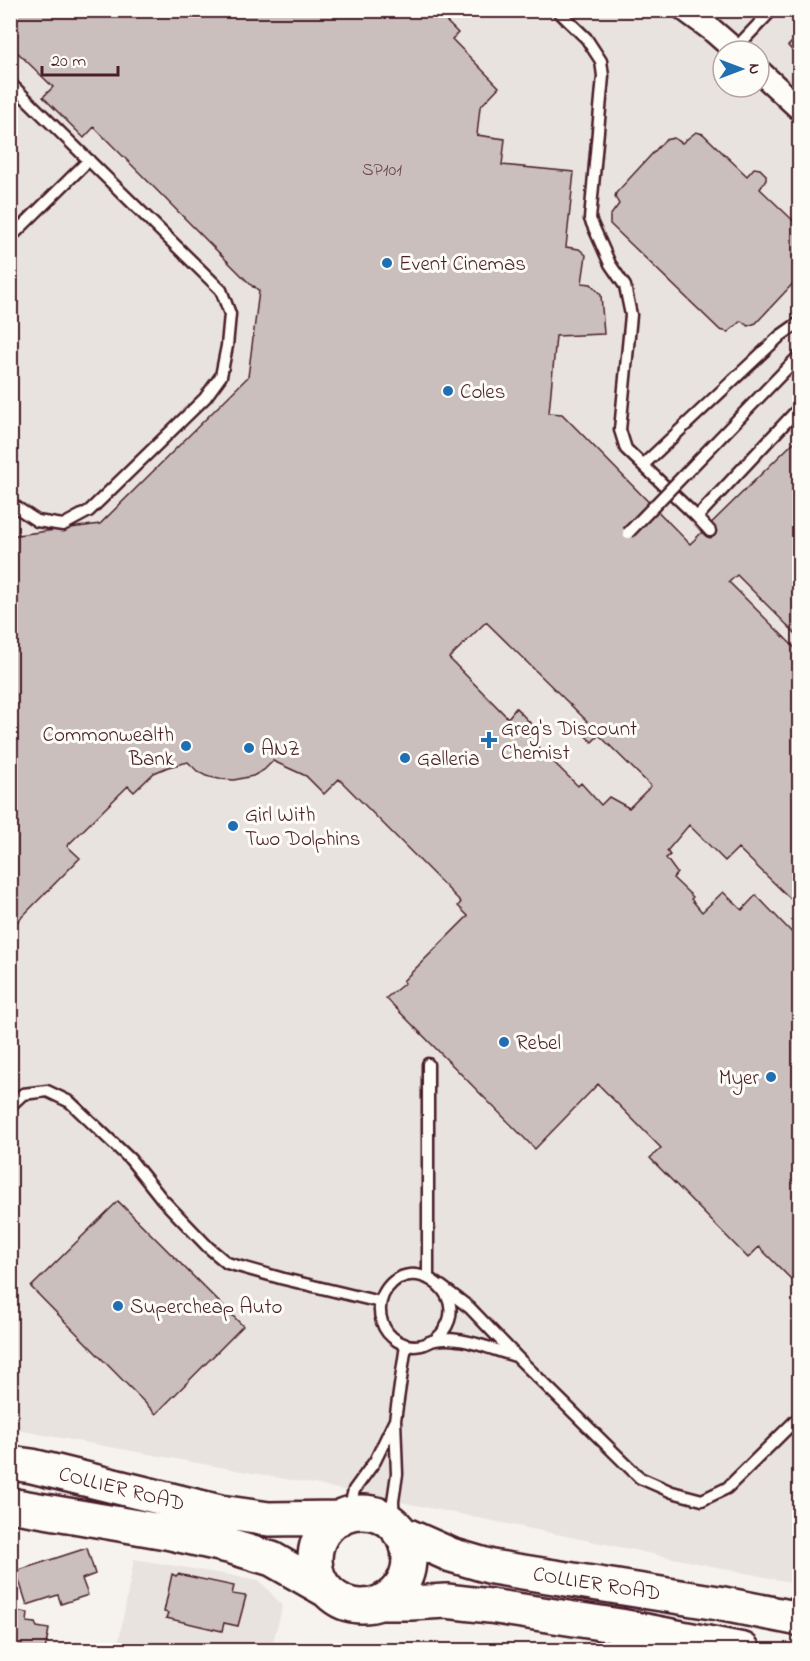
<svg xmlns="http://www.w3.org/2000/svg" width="810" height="1661" font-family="'Indie Flower',sans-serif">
  <rect width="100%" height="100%" fill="#f6f3ef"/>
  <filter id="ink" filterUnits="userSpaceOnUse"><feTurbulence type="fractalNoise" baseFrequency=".0167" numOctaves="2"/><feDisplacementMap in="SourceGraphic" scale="12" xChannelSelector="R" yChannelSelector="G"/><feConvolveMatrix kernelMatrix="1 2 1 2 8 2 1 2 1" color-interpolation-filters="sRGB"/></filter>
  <g filter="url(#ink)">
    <path fill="#e9e3e0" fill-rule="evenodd" d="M10 11H799V1584L313 1484 11 1429ZM723 51H759V87H723Z
      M134 1559 259 1580 283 1606 273 1642 118 1645Z"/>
    <path fill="#cbbfbe" stroke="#4a1f2b" stroke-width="1.5" fill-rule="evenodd" d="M10 10H424L428 15 433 10H435L458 33 452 39 499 87 480 107 477 135 505 139 502 165 574 172 566 247 579 249 586 255 582 283 591 284 601 295 604 334 556 336 549 413 562 414 690 544 800 436V638L737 575 729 582 800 653V908L738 848 725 861 689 825 667 851 670 855 666 858 677 873 673 878 693 897 691 899 702 912 723 892 742 910 756 895 800 941V1288L759 1247 748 1258 650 1158 661 1148 598 1084 535 1149 386 998 405 983 403 981 468 916 458 906 461 902 339 779 324 794 306 776 273 761 264 770 253 776 234 780 219 779 206 776 197 771 188 762 168 767 154 773 134 792 128 786 67 846 80 858 10 929V536L100 524 248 377 259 291 254 286 253 287 94 127 84 138 43 97 53 87 10 45ZM486 622 587 721 579 730 592 742 599 735 651 786 629 808 609 797 601 805 581 783 578 786 527 736 535 728 516 708 508 718 449 658Z
      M800 34V58L788 46Z
      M696 132 703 134 747 176 754 168 760 169 766 175V180L760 189 800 227V276L756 323 748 326 741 321 728 332 720 330 610 224V216L619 204 615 197 616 193 665 140 674 138 682 143Z
      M118 1201 243 1326 156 1414 31 1287Z
      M87 1548 95 1574 82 1579 88 1595 61 1604 58 1595 27 1605 16 1571Z
      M172 1574 176 1576 178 1574 234 1586 232 1594 246 1596 238 1626 224 1623 222 1631 166 1618 168 1613 164 1612Z
      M10 1610 28 1613 27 1622 35 1623 37 1627 49 1629 45 1650H10Z"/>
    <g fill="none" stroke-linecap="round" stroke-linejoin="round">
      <defs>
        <path id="service" d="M557 10 586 38 601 61 603 76 590 219 610 264 625 286 631 315 620 430 626 449 697 517 710 531
          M734 50 772 10
          M10 83 221 290 230 314 227 346 221 376 205 398 89 511 63 525 37 521 10 503
          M10 238 89 160
          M643 465 780 336 800 322
          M697 517 800 407
          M428 1064V1278
          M10 1106 23 1094 47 1091 70 1102 130 1159 162 1199 208 1247 227 1263 284 1279 380 1302
          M441 1286 470 1308 516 1356 640 1478 672 1492 702 1500 727 1488 800 1416
          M435 1340C438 1337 442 1334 444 1330 471 1291 406 1249 383 1295 379 1304 379 1313 382 1322 387 1338 405 1349 422 1345 426 1344 430 1341 435 1340 441 1339 451 1339 458 1340 473 1341 500 1352 516 1356
          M348 1514 354 1490 375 1461 394 1422
          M394 1525 393 1501 397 1474 395 1420 406 1345"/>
        <path id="minor" d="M685 10 712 30 736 51
          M759 71 800 109"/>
        <path id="primary" d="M10 1463 32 1466 220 1512 269 1519 340 1518
          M10 1505 166 1532 232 1547 272 1559 326 1590
          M315 1559a47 47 0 1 1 94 0a47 47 0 1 1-94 0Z
          M399 1532 451 1555 492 1567 718 1603 800 1619
          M380 1603H411L446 1601 490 1606 620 1626 743 1650"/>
      </defs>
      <use href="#service" stroke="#4a1f2b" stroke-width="15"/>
      <use href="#minor" stroke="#4a1f2b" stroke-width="27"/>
      <use href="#primary" stroke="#4a1f2b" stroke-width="38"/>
      <use href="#service" stroke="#fdfcf7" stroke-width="10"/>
      <use href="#minor" stroke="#fdfcf7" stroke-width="22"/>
      <use href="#primary" stroke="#fdfcf7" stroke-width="33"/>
      <defs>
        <path id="service-bridge" d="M628 533 800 355"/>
      </defs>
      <use href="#service-bridge" stroke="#4a1f2b" stroke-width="15" stroke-linecap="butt"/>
      <use href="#service-bridge" stroke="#fdfcf7" stroke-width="10"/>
    </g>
  </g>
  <g fill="#1f6fb2" stroke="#fdfcf7" stroke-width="2">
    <circle cx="387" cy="263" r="6"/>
    <circle cx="448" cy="391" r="6"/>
    <path d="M486 731h6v6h6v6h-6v6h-6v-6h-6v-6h6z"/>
    <circle cx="186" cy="746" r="6"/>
    <circle cx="249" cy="748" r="6"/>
    <circle cx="405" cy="758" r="6"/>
    <circle cx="233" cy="826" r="6"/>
    <circle cx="504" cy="1042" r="6"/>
    <circle cx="771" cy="1077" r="6"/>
    <circle cx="118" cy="1306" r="6"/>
  </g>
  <g text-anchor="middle" stroke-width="6" stroke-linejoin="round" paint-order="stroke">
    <g font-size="18" fill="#6a4750">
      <text x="382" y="175">SP101</text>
    </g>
    <g font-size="21" fill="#4a1f2b" stroke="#fdfcf7" text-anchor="start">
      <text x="399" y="270">Event Cinemas</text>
      <text x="460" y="398">Coles</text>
      <text x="501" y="735">Greg's Discount<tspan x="501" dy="24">Chemist</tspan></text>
      <text x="174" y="741" text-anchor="end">Commonwealth<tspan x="174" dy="24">Bank</tspan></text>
      <text x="261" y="755">ANZ</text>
      <text x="417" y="765">Galleria</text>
      <text x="245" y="821">Girl With<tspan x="245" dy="24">Two Dolphins</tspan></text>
      <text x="516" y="1049">Rebel</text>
      <text x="759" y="1084" text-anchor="end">Myer</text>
      <text x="130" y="1313">Supercheap Auto</text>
    </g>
    <g font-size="21" fill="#4a1f2b" stroke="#fdfcf7">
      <text transform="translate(122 1488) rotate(14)" y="7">COLLIER ROAD</text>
      <text transform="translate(597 1583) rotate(9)" y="7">COLLIER ROAD</text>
    </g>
  </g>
  <rect width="810" height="1661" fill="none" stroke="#fdfcf7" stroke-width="36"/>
  <rect x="18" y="18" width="774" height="1625" fill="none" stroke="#4a1f2b" stroke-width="2" filter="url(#ink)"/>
  <g transform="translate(741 69) rotate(90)"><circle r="28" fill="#fdfcf7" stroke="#b5a4a5" stroke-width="1.5"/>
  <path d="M0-4.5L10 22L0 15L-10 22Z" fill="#1f6fb2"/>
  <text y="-9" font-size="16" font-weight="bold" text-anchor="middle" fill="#4a1f2b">N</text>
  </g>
  <path d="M42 66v9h76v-9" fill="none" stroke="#4a1f2b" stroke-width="3"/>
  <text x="51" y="66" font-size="18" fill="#4a1f2b" stroke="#fdfcf7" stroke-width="4.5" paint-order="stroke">20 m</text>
</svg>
